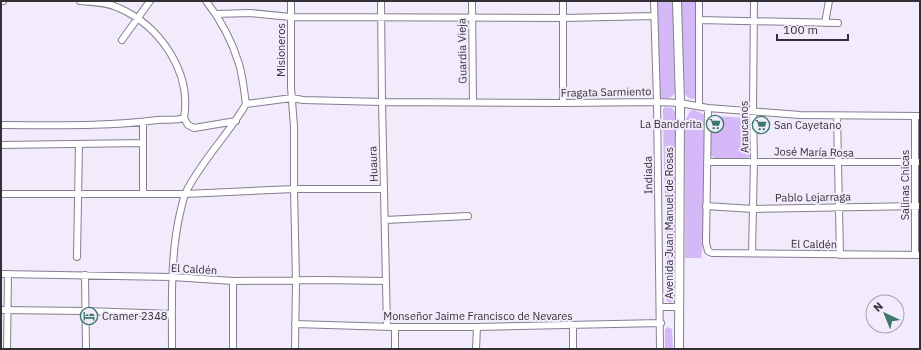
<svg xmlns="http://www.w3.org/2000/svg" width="921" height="350" font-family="'IBM Plex Sans',sans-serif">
  <rect width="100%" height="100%" fill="#f2ebfc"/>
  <path fill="#d5b8f7" d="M656 1H673L675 93C671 98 667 100 660 98L659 95Z
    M680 1H696L697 95 696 98C691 100 688 98 685 94Z
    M665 107 672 108 675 112 676 116 674 299V301L670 303 666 300C668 236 663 172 663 109Z
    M694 110 703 114 705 117 703 243 701 258H685V121L690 111Z
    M715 116 747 118 751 122V154L748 158H714L710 154 711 119Z
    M668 327 672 329 673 349H665V329Z"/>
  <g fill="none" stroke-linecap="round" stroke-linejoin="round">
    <defs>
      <path id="minor" d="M1 1H3
        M80 1C93 2 107 2 119 8 160 26 192 72 184 118
        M291 1V87L294 127V189L296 281 295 349
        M381 1 382 102 387 327
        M472 1 473 102
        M654 1 657 102 660 349
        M699 1V106
        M216 14 250 13 291 17 563 18 654 16
        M699 20 838 23
        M825 23 829 1
        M122 40 150 1
        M563 103V1
        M246 104 292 98 303 100 382 102 563 103 657 102 680 103 708 108 800 115 920 116
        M708 108 706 243 708 251 712 253 920 255
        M837 116 840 255
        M915 116V255
        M1 125C53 125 105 127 157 120 166 119 175 121 184 118L188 125 194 128 236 121
        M1 145 143 143
        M707 162H920
        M1 194H185L294 189H384
        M143 194V122
        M706 206 753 209 920 206
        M385 220 468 216
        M752 253 754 161 753 112 754 1
        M77 257 79 144
        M1 274 172 277 233 281 320 280 386 281
        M85 275 86 349
        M233 281V349
        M660 307H680
        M1 310 86 311 172 314
        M295 324 393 327H477L661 323
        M7 349 8 274
        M172 349C172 304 170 257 180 213 182 206 183 198 186 192 202 160 228 135 246 104 244 91 243 77 239 64 232 41 221 20 206 1
        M395 349V327
        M476 349 477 327
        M573 349V326"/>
      <path id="major" d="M677 1 680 103 679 349"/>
    </defs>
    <use href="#minor" stroke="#857e8e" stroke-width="8"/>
    <use href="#major" stroke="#857e8e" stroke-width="10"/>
    <use href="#minor" stroke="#fff" stroke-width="6"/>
    <use href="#major" stroke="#fff" stroke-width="8"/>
  </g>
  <defs>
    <symbol id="supermarket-ring" viewBox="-11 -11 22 22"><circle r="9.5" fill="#f2ebfc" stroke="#3b7a69" stroke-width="1.5"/><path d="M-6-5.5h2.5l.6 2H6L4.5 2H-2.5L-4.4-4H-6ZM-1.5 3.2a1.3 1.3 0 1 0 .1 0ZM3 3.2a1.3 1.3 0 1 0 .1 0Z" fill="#3b7a69"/></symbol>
    <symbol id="hotel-ring" viewBox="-11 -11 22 22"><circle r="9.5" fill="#f2ebfc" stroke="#3b7a69" stroke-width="1.5"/><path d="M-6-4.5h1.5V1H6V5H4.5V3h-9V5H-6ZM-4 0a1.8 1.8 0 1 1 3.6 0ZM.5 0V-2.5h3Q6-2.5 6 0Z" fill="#3b7a69"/></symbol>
  </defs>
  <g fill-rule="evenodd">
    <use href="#supermarket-ring" x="705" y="114" width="20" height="20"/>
    <use href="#supermarket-ring" x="751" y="115" width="20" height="20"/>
    <use href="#hotel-ring" x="79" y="306" width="20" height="20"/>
  </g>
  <g text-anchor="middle" stroke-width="4" stroke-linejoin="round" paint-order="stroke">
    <g font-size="11" fill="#333036" stroke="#f2ebfc">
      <text transform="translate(281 50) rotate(-90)" y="4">Misioneros</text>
      <text transform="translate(462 51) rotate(-91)" y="4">Guardia Vieja</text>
      <text transform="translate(606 92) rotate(-1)" y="4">Fragata Sarmiento</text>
      <text transform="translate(744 127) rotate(-91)" y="4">Araucanos</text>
      <text transform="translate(814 152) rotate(1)" y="4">José María Rosa</text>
      <text transform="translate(373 164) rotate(-92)" y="4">Huaura</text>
      <text transform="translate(648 175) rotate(-91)" y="4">Indiada</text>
      <text transform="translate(905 185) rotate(-90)" y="4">Salinas Chicas</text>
      <text transform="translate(813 197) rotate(-1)" y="4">Pablo Lejarraga</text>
      <text transform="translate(669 223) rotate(-90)" y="4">Avenida Juan Manuel de Rosas</text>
      <text transform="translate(814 244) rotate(1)" y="4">El Caldén</text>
      <text transform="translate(194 269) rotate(3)" y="4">El Caldén</text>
      <text x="478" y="320">Monseñor Jaime Francisco de Nevares</text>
    </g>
    <g font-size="11" fill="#333036" stroke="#f2ebfc" text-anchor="start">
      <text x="702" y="128" text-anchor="end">La Banderita</text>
      <text x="774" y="129">San Cayetano</text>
      <text x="102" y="320">Cramer 2348</text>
    </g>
  </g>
  <rect width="921" height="350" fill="none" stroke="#333036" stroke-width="4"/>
  <g transform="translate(885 314) rotate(316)"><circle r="19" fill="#f2ebfc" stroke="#a6a0ad"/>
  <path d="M0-3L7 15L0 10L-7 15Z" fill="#3b7a69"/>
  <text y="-6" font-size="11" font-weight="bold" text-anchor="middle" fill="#333036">N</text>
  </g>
  <path d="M777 34v6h71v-6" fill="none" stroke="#333036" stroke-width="2"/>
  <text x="783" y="34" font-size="12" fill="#333036" stroke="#f2ebfc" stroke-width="3" paint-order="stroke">100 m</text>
</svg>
